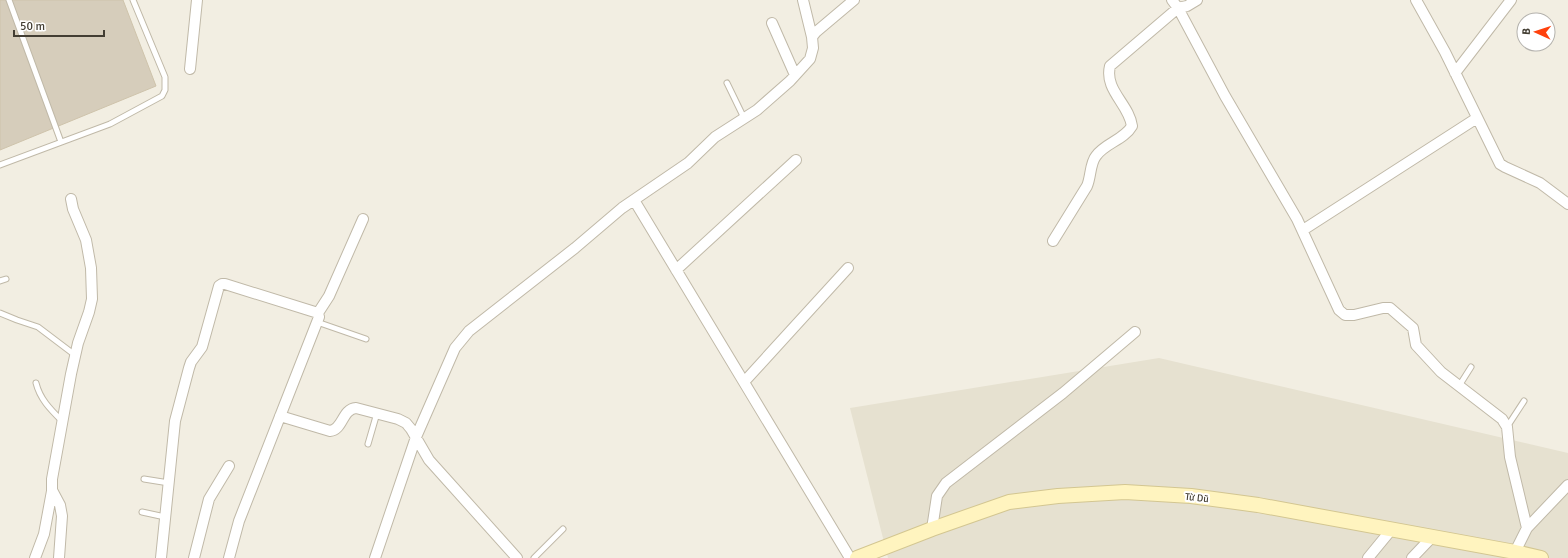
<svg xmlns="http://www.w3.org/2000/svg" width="1568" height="558" font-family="Signika,sans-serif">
  <rect width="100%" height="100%" fill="#f2eee2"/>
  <path fill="#e6e1d0" d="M1159 358 1568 453V558H888L850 408Z"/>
  <path fill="#d6cdbb" stroke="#cec3ab" d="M0 0H123L156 86 0 150Z"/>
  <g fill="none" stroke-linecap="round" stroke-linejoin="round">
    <defs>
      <path id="lane" d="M9 0 61 142
        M727 83 744 118
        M0 165 110 124 162 96 165 90V77L133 0
        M0 281 6 279
        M0 313 17 320 38 327 75 355
        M317 322 366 339
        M36 383C40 399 50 409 62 421
        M1459 386 1471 367
        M1507 427 1524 401
        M368 444 377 413
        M144 479 169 483
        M142 512 165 517
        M534 558 563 529"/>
      <path id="street" d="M803 0 812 37
        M1172 0 1178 8 1187 6 1197 0
        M1416 0 1445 52 1500 164 1505 167 1540 183 1568 204
        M772 23 795 75
        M190 69 197 0
        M1455 73 1511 0
        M634 200 850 558
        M1303 230 1477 118
        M1053 241 1087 186C1091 177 1090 163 1096 156 1105 143 1124 140 1132 126 1129 104 1104 90 1110 66L1178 8 1225 96 1297 219 1339 310 1345 315H1354L1383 308H1390L1413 328 1416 345 1441 372 1502 419 1507 427 1510 457 1527 528
        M676 270 796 160
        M744 382 848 268
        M280 416 330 431C343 430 342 409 356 408L398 419 406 423 411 429 429 460 517 558
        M932 529 937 496 946 483 1063 393 1135 332
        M1515 552 1527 528 1568 485
        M35 558 44 534 52 491
        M59 558 62 516 60 505 52 490V479L71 374 78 343 89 312 92 299 91 268 86 240 73 209 71 199
        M161 558 175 421 189 368 191 362 202 347 219 286 222 284H225L318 313
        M194 558 209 499 229 466
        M229 558 239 521 319 317 318 313 329 296 363 219
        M375 558 416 437 455 348 469 331 575 248 622 208 688 163 715 137 757 110 790 81 810 59 813 48 812 37 816 32 854 0
        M1368 558 1391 530
        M1412 558 1432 537"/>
      <path id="secondary" d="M857 558 932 529 1009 502 1058 496 1125 492 1191 496 1258 505 1515 552 1541 558"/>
    </defs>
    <use href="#lane" stroke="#c0b9a8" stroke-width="7"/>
    <use href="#street" stroke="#c0b9a8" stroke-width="12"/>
    <use href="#secondary" stroke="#d3c691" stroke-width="16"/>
    <use href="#lane" stroke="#fff" stroke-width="5"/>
    <use href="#street" stroke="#fff" stroke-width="10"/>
    <use href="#secondary" stroke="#fff4bf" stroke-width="14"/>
  </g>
  <g text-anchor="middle" stroke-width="4" stroke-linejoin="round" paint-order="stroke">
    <g font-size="10" fill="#433e33" stroke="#fff">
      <text transform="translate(1197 497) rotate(6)" y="4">Từ Dũ</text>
    </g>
  </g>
  <g transform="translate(1536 32) rotate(273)"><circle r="19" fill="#ffffff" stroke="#b4b2ad"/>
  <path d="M0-3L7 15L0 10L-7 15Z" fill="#ff410c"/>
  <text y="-6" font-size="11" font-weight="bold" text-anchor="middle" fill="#433e33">B</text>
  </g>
  <path d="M14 30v6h90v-6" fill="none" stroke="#433e33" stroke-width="2"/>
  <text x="20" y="30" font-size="12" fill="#433e33" stroke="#ffffff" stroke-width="3" paint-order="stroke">50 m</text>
</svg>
